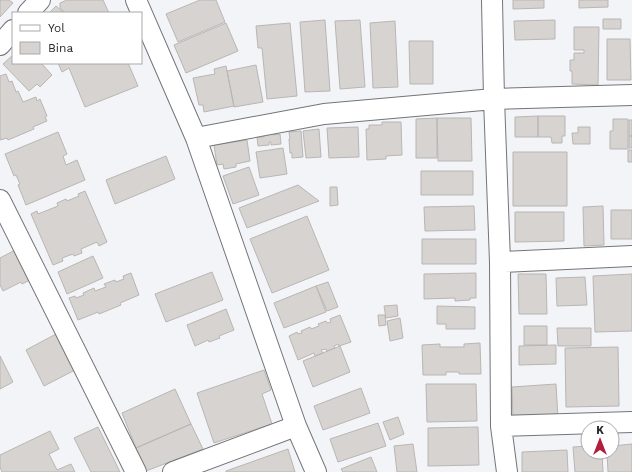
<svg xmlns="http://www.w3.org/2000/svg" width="632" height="472" font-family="'Work Sans',sans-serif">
  <rect width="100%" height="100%" fill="#f2f4f7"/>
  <path fill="#d6d3d1" stroke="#b9b6b4" d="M0 0H9L13 3 0 17Z
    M67 0H103L109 13H65L60 8V3Z
    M200 0H216L225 22 178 42 166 14Z
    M513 0H544V8L513 9Z
    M579 0H608V7L579 8Z
    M56 6 64 13H49Z
    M603 19H621V29H603Z
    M325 20 330 91 305 92 300 22Z
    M360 20 365 87 340 89 335 21Z
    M555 20V39L515 40 514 21Z
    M395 21 398 87 373 88 370 23Z
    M226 23 238 51 186 73 174 45Z
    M290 23 297 96 267 99 262 48H258L256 26Z
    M574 27H599L598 85 572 84V71H570V60H574V53H584V50H574Z
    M607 39H630L631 80H607Z
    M409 41H433V84H410Z
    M13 55V63H41L52 75 40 87 37 84 29 91 3 64Z
    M58 63H128L138 86 85 107 69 68 62 72Z
    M256 65 263 102 234 107 227 71Z
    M226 66 234 106 204 112 203 105H199L193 78 215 74 214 69Z
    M6 74 9 82 12 81 16 92 18 91 23 102 36 97 37 101 40 99 47 116 45 117 47 121 33 127 34 129 8 140 7 138 0 140V76Z
    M538 116H565V136H562V143H552L551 137H538Z
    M538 116V137H515V117Z
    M437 118V158H416V119Z
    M437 118H471L472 161H438Z
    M613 119H628V149H610V131H613Z
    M629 120H632V136H629Z
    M382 122H401L402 155 386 156V159L367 160 366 129H369V125H382Z
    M358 127 359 157 329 158 327 128Z
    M578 127H590V144H573L572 133H578Z
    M319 129 321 157 306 158 303 131Z
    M301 131 303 157 292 158V153H290L289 139H290L289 132Z
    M58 132 67 154 63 156 66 165 77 160 85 180 26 205 18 185 20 184 16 175 14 176 5 154Z
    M273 133V135L280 134 281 144 271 145V142H269V145L258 146 257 137H264L263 134Z
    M629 136H632V148H629Z
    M247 140 250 161 236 164V167L224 169 223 164 217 165 214 145Z
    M283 148 287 174 260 178 256 152Z
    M628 150H632V162H628Z
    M513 152H567V206H513Z
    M166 156 175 179 115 204 106 180Z
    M249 167 259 195 233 204 223 176Z
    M421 171H473V195H421Z
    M298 185 319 201 247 228 239 208Z
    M330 187H337L338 205 330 206Z
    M85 191 107 242 99 246 97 242 81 249 82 253 74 256 73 254 62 258 63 261 53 265 31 214 37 211 38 214 58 206 57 203 66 199 67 201 79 196 78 194Z
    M474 206 475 230 425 231 424 207Z
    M603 206 604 245 584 246 583 207Z
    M611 210H632V239H611Z
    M515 212H564V241L515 242Z
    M307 216 329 270 272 293 250 239Z
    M422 239H476V264H422Z
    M15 250 30 280 22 284 21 282 3 291 0 285V258Z
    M93 256 103 278 67 294 58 272Z
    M212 272 223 300 166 322 155 294Z
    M131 273 139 295 120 303 121 305 99 314 98 312 78 320 69 298 75 296 76 298 84 295 83 293 94 288 95 291 106 287 104 284 115 280 116 282 124 279 123 276Z
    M476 273V298H470V300L455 301V298L424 299V274Z
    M518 274H546L547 314H519Z
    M632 274V331L595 332 593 276Z
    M585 277 587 305 557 306 556 278Z
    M328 282 338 307 327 311 316 286Z
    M316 286 326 312 284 328 274 303Z
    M397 305 398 316 386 318 384 306Z
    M437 306 475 307V329H446V324H437Z
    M226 309 234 330 219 336 220 338 209 342 208 340 195 346 187 325Z
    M340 315 351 342 339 346 338 344 334 346 335 348 327 351 326 349 321 350 323 353 315 356 314 353 298 360 289 336 297 332 298 334 302 333 301 331 310 327 311 329 319 326 318 324 326 321 327 323 331 322 330 319Z
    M378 315H385L386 325 379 326Z
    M400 318 403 338 390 341 387 321Z
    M524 326H547V345H524Z
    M557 328H591V346H558Z
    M56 334 75 370 44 386 26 350Z
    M480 343 481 374H459V372H446V375H423L422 345 440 344V347H464V344Z
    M556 345V364L519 365V346Z
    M340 346 350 372 313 387 303 361Z
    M618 347 619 406 566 407 565 348Z
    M0 356 13 382 0 389Z
    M264 370 271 390 262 394 272 424 214 443 197 393Z
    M426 384H476L477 421 427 422Z
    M556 384 558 418 513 420 512 387Z
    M361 388 370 413 323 430 314 406Z
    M175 389 191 424 136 448 122 413Z
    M398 417 404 434 390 440 383 422Z
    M378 423 386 446 338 462 330 439Z
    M191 424 203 449 146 471 136 448Z
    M98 427 120 472H91L74 438Z
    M478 427 479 465 428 466V428Z
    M50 431 59 449 49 454 57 470 71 464 75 472H2L0 467V455Z
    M413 444 417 472H397L394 446Z
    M632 444V472H608L607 452H612V446Z
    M588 446V452H602L603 472H575L573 447Z
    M288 449 295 472H226V471Z
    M567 450 568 472H522V452Z
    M371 457 377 472H343L341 469Z"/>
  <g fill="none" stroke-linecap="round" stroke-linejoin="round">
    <defs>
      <path id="minor" d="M136 0 196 138 296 426 316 472
        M492 0 494 99 500 262 501 426 632 422
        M28 13 40 0
        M0 45 13 30
        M196 138 324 114 494 99 632 95
        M0 200 136 472
        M500 262 632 256
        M501 426 507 472
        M173 472 296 426"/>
    </defs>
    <use href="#minor" stroke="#737577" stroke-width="22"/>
    <use href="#minor" stroke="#fff" stroke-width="20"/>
  </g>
  <rect x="12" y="12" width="130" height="52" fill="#ffffff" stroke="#a9a9aa"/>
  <rect x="20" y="25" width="20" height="6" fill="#ffffff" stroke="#a9a9aa"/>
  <text x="48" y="32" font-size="12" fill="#28292a">Yol</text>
  <rect x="20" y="42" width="20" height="12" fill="#d6d3d1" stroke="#a9a9aa"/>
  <text x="48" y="52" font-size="12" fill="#28292a">Bina</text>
  <g transform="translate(600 440)"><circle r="19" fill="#ffffff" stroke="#a9a9aa"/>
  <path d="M0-3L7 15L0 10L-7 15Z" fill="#b21f3d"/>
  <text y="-6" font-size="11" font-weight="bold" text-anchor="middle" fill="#28292a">K</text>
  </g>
</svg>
